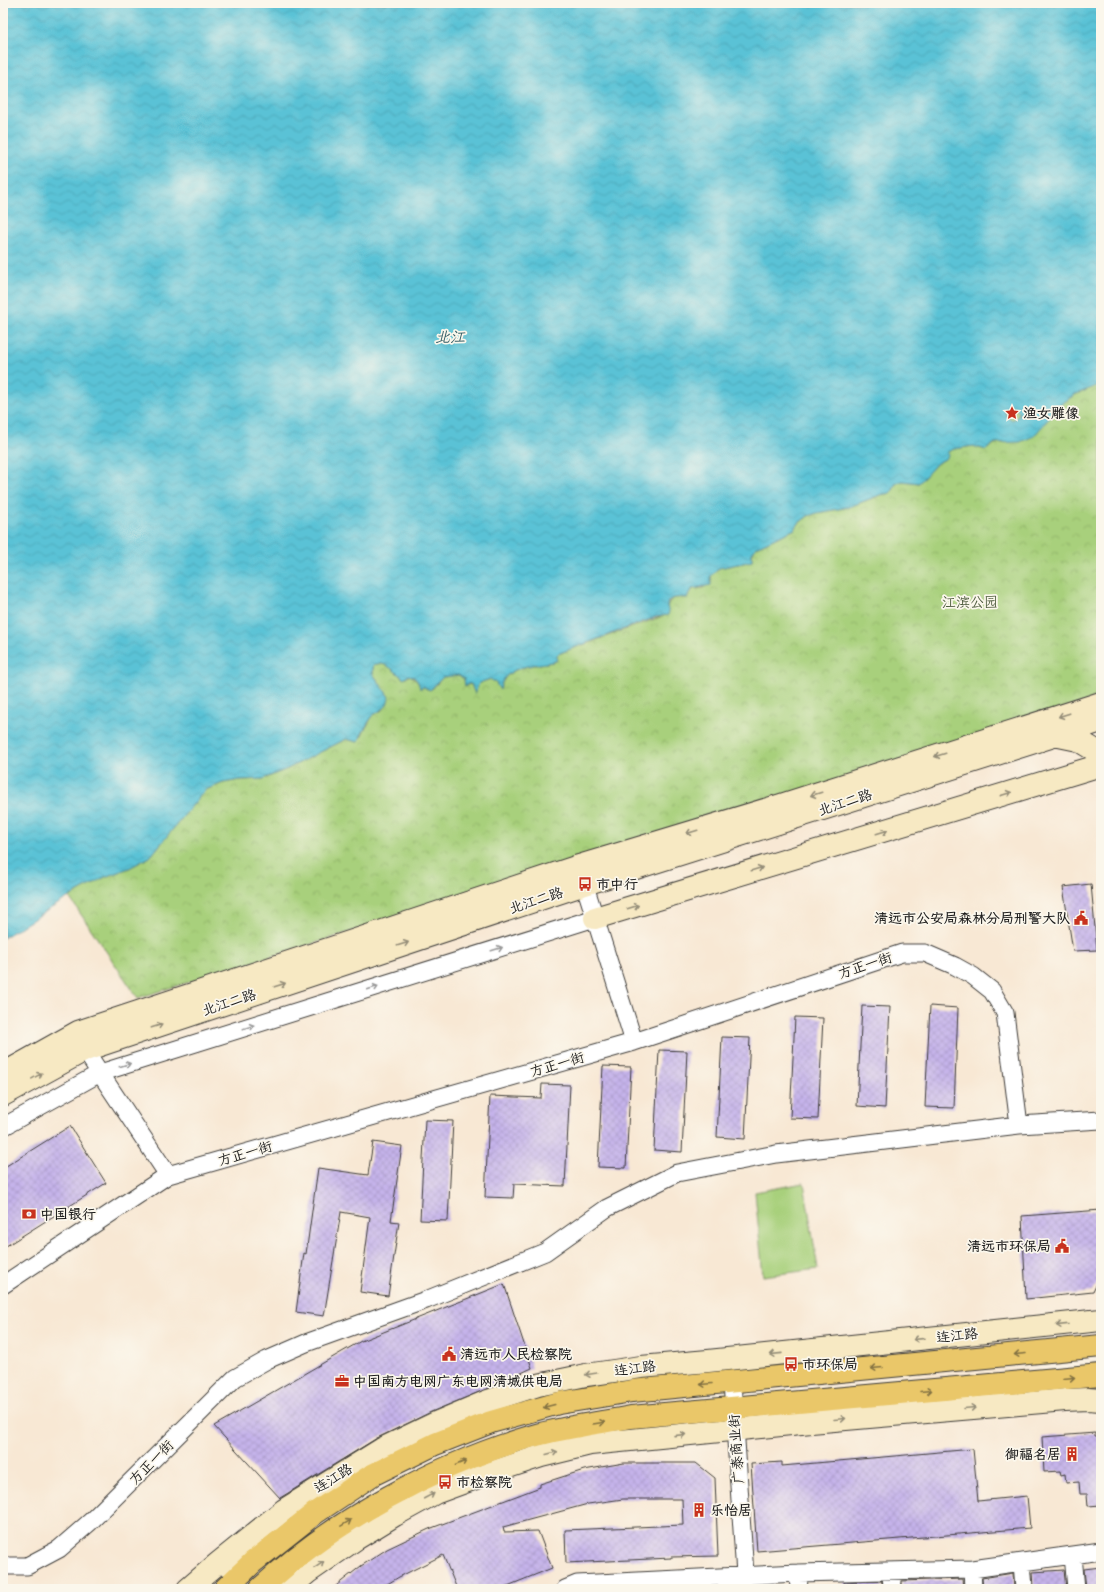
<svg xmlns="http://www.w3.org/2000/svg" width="1104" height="1592" font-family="Caveat,'LXGW WenKai TC',sans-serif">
  <defs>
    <pattern id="park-crowns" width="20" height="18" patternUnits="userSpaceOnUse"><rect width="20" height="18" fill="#a8d07b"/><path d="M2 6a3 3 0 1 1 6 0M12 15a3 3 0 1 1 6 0" fill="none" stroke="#90b26a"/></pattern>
    <pattern id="water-waves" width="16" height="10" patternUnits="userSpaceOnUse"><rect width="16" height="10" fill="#5ac2d6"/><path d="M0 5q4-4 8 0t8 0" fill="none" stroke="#4ea6b7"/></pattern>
    <pattern id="building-cross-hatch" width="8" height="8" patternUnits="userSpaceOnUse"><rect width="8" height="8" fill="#c5b3ea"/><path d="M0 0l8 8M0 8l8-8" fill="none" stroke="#a999c8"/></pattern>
  </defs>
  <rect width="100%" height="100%" fill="#fbf7ec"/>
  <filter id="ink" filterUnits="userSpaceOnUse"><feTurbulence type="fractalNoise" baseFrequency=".025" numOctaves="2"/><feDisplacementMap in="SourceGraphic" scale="8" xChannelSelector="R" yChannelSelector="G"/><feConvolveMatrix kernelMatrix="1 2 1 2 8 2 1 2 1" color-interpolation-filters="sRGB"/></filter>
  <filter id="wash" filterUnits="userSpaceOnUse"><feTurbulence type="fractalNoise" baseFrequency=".012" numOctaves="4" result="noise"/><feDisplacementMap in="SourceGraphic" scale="16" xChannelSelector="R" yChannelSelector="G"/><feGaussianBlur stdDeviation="0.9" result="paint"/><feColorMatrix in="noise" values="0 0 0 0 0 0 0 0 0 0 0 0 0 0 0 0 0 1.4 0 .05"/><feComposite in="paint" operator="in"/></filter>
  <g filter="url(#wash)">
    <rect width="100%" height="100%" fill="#f8e8d4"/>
    <path fill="#a8d07b" stroke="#62764c" d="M804 1183 818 1269 763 1276 755 1192Z"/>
    <path fill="url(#park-crowns)" stroke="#62764c" d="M1101 384V695L1072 707 138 998 69 897 105 877 129 868 150 857 205 790 223 783 240 780 263 779 287 769 346 739 358 742 373 715 384 709 389 697 373 674V665C384 660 395 670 402 678H406L410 675 417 681 421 688 422 686 427 689H432L443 677 459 675 464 678 465 687 469 684H471L475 693 479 683 491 679 495 682 500 689C505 664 536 666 556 661L557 659V655L560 653 663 616C670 601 668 596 687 598L692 589 703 588 711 582V576L719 568 752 561V553L756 547 795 529 799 523 808 516 817 513 849 507 880 495 890 493 893 490 896 483 903 481 919 483 937 463 945 459 947 452 954 449 973 446 986 450C992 446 995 441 1003 443L1042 427 1059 406 1074 395Z
      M1005 413a7 7 0 1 1 14 0a7 7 0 1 1-14 0Z"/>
    <path fill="url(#water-waves)" stroke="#3b6f79" fill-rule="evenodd" d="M3 3H1101V384L1074 395 1059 406 1034 436 1020 442 995 443 986 450 973 446 954 449 947 452 948 455 945 459 937 463 919 483 903 481 896 483 893 490 890 493 880 495 849 507 817 513 808 516 799 523 795 529 756 547 752 553V561L719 568 711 576V585L692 589 687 598C676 597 662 597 669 612L668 615 656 617 560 653 557 655V659L556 661C536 666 503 664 500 690L495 682 490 679 479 683 475 694 471 684H468L465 687 464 678H462L459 675 443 677 430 690 422 686 420 689C419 682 416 677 409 675L404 679C395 672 386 660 373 665V674L389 697C387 712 379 708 372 717 366 725 362 734 358 742L346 739 287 769 263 779 240 780 223 783 205 790 150 857 129 868 105 877 69 897 3 938ZM1011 406 1015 407 1019 412 1018 416 1013 420 1007 417 1005 412 1007 408Z"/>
    <g id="blocks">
      <path fill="url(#building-cross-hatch)" d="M1091 884 1097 950 1073 951 1063 887Z
        M862 1006 890 1007 885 1108 857 1106Z
        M930 1006 958 1008 954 1108 925 1107Z
        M795 1017 823 1018 818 1119 790 1118Z
        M722 1037 750 1038 745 1139 717 1137Z
        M659 1050 687 1051 682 1152 654 1150Z
        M603 1066 631 1067 626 1168 598 1167Z
        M542 1084 570 1085 565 1186 514 1184 513 1198 485 1197 490 1096 541 1098Z
        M425 1120 453 1121 448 1221 420 1220Z
        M70 1126 106 1183 3 1248V1168Z
        M373 1142 402 1146 391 1221 399 1222 388 1296 360 1292 370 1217 341 1212 324 1316 296 1312 304 1253 306 1254 318 1168 368 1175Z
        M1101 1210V1275L1093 1292 1026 1299 1022 1216Z
        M504 1284 532 1368 491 1387 431 1412 377 1438 280 1498 214 1426 361 1341Z
        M1095 1433V1436H1101V1505L1088 1506 1087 1494H1080L1079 1482 1066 1483 1065 1474 1061 1475 1060 1471 1044 1472 1042 1437Z
        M973 1449 978 1501 1027 1496 1030 1528 757 1551 751 1464 782 1462V1466Z
        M624 1463H696L715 1478 718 1556 671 1557V1558L566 1563 565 1530 683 1525 682 1499H623L588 1504 503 1527 504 1532 538 1531 552 1568 500 1589H457L443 1555 399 1577 379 1589H332L361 1566 387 1549 429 1529 540 1487V1484L584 1470Z
        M1101 1567V1589H1086L1084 1569Z
        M1064 1570 1066 1589H1034L1033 1572Z
        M1013 1573 1014 1589H983L982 1578Z
        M962 1579 963 1589H902V1581Z
        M882 1581V1589H845L844 1582Z"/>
    </g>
  </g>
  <g filter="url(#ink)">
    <use href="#blocks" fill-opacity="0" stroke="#3d3b38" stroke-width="1"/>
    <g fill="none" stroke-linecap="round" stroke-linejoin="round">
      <defs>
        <path id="street" d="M581 873 634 1042
          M81 1039 85 1050 100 1073 168 1175
          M3 1127 100 1073 595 918
          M3 1285 168 1175 634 1042 902 953H925L955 966 973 976 992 991 1005 1013 1019 1125
          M732 1382 746 1589
          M1073 1555 1076 1589
          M1022 1562 1024 1589
          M3 1566H27L59 1549 90 1522 235 1378 267 1360 306 1343 426 1300 545 1252 607 1208 677 1173 776 1154 1019 1125 1101 1120
          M972 1569 973 1589
          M891 1571 892 1589
          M798 1573 799 1589
          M565 1589 577 1584 798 1573 972 1569 1101 1551"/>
        <path id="secondary" d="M1054 735 1078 740 1101 754
          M595 918 1101 765
          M3 1074 78 1032 579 866 781 805 1101 703
          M3 1095 85 1050 585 884 1101 721
          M797 1417 811 1422 1065 1400 1088 1399 1101 1400
          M217 1564 284 1510 382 1449 436 1423 488 1401 538 1385 586 1375 641 1367 708 1361 1101 1320
          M188 1589 217 1564 232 1563
          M288 1589 307 1573 356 1539 395 1515 435 1493 484 1475 541 1456 590 1444 811 1422"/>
        <path id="primary" d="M225 1589 253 1562 315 1513 372 1475 435 1444 491 1422 559 1403 632 1391 1101 1346
          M260 1589C332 1521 437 1464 533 1436 565 1427 599 1423 631 1417L1101 1375"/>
      </defs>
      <use href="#street" stroke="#3d3b38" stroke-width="19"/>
      <use href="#secondary" stroke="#3d3b38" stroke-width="24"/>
      <use href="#primary" stroke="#3d3b38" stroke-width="24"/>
      <use href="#street" stroke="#fff" stroke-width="17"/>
      <use href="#secondary" stroke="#f7e9c3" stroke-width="22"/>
      <use href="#primary" stroke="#eac769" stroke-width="22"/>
    </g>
    <defs><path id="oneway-shaft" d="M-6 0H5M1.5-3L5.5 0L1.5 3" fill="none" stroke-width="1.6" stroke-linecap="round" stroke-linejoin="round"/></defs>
    <g stroke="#948d78">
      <use href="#oneway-shaft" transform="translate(1064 715) rotate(162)"/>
      <use href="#oneway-shaft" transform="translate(940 755) rotate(163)"/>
      <use href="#oneway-shaft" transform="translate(816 794) rotate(163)"/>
      <use href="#oneway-shaft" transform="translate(1006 794) rotate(-17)"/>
      <use href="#oneway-shaft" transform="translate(692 832) rotate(163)"/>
      <use href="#oneway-shaft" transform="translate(882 832) rotate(-17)"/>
      <use href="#oneway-shaft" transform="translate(757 869) rotate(-17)"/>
      <use href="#oneway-shaft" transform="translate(633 907) rotate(-17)"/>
      <use href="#oneway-shaft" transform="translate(403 944) rotate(-18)"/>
      <use href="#oneway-shaft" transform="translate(280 985) rotate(-18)"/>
      <use href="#oneway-shaft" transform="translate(157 1026) rotate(-18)"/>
      <use href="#oneway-shaft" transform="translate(37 1076) rotate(-29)"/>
      <use href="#oneway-shaft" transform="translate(1062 1325) rotate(174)"/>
      <use href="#oneway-shaft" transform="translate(919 1339) rotate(174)"/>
      <use href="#oneway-shaft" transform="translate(776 1354) rotate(174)"/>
      <use href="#oneway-shaft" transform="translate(591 1374) rotate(171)"/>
      <use href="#oneway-shaft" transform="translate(970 1408) rotate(-5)"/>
      <use href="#oneway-shaft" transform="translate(840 1419) rotate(-5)"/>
      <use href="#oneway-shaft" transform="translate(680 1435) rotate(-6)"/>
      <use href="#oneway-shaft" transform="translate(552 1453) rotate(-14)"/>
      <use href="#oneway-shaft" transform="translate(429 1496) rotate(-28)"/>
      <use href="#oneway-shaft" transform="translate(319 1565) rotate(-35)"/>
    </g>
    <g stroke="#999">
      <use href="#oneway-shaft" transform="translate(497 949) rotate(-17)"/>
      <use href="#oneway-shaft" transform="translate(373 988) rotate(-17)"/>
      <use href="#oneway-shaft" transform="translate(249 1027) rotate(-17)"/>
      <use href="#oneway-shaft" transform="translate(125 1065) rotate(-17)"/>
    </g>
    <g stroke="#837242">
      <use href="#oneway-shaft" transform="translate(1020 1354) rotate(175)"/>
      <use href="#oneway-shaft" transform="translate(877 1368) rotate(175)"/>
      <use href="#oneway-shaft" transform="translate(1069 1378) rotate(-5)"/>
      <use href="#oneway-shaft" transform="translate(706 1384) rotate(175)"/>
      <use href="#oneway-shaft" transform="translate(926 1391) rotate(-5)"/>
      <use href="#oneway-shaft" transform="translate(549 1406) rotate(165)"/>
      <use href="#oneway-shaft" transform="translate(599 1423) rotate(-9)"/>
      <use href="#oneway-shaft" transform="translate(461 1463) rotate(-23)"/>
      <use href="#oneway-shaft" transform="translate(346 1523) rotate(-31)"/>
    </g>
  </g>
  <defs>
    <symbol id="sight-bare" viewBox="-9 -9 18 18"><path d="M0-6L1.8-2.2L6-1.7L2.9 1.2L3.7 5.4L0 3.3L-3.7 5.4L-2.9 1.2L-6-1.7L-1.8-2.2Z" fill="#c8321e" stroke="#fbf7ec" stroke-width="2.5" paint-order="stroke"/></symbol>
    <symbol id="bus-bare" viewBox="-9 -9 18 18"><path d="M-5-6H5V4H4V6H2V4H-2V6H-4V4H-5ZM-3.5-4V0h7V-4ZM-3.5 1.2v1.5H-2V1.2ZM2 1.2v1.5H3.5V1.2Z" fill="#c8321e" stroke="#fbf7ec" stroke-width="2.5" paint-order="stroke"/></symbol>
    <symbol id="civic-bare" viewBox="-9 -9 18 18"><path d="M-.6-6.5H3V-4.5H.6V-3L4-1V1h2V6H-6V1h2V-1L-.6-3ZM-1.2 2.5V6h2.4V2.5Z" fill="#c8321e" stroke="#fbf7ec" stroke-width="2.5" paint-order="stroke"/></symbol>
    <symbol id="bank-bare" viewBox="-9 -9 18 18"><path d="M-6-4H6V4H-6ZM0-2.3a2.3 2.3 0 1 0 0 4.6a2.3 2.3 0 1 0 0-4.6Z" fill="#c8321e" stroke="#fbf7ec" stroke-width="2.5" paint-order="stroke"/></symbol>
    <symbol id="office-bare" viewBox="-9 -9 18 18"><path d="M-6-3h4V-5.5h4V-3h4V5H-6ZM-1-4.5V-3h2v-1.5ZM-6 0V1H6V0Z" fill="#c8321e" stroke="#fbf7ec" stroke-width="2.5" paint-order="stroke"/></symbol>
    <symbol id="building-bare" viewBox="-9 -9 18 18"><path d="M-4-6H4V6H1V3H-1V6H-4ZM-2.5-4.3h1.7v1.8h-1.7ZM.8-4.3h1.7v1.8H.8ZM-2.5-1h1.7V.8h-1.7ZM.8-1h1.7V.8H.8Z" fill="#c8321e" stroke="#fbf7ec" stroke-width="2.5" paint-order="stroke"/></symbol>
  </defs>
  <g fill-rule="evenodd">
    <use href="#sight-bare" x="1002" y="403" width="20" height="20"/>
    <use href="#bus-bare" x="575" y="874" width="20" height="20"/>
    <use href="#civic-bare" x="1071" y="908" width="20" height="20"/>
    <use href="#bank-bare" x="19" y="1204" width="20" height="20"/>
    <use href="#civic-bare" x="1052" y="1236" width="20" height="20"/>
    <use href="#civic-bare" x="439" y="1344" width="20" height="20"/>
    <use href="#bus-bare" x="781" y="1354" width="20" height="20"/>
    <use href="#office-bare" x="332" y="1371" width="20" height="20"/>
    <use href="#building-bare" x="1062" y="1444" width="20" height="20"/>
    <use href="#bus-bare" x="435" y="1472" width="20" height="20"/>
    <use href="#building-bare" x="689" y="1500" width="20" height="20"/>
  </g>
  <g text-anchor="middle" stroke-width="3.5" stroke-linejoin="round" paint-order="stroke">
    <g font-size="14" font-weight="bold" fill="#1c1c1c" stroke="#fbf7ec" text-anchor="start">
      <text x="1023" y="418">渔女雕像</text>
      <text x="596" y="889">市中行</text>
      <text x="1070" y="923" text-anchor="end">清远市公安局森林分局刑警大队</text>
      <text x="40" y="1219">中国银行</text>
      <text x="1051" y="1251" text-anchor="end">清远市环保局</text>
      <text x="460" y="1359">清远市人民检察院</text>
      <text x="802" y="1369">市环保局</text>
      <text x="353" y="1386">中国南方电网广东电网清城供电局</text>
      <text x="1061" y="1459" text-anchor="end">御福名居</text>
      <text x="456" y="1487">市检察院</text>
      <text x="710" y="1515">乐怡居</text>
    </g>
    <g font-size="14" fill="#4d5b3d" stroke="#fbf7ec">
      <text x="970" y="607">江滨公园</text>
    </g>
    <g font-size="14" fill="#1c1c1c" stroke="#fbf7ec">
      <text transform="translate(845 802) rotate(-18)" y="5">北江二路</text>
      <text transform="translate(536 900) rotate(-18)" y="5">北江二路</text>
      <text transform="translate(865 965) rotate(-18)" y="5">方正一街</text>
      <text transform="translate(229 1002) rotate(-18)" y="5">北江二路</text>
      <text transform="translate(557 1064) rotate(-16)" y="5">方正一街</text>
      <text transform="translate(245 1153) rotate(-16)" y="5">方正一街</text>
      <text transform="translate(957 1335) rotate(-6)" y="5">连江路</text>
      <text transform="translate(635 1368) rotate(-7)" y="5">连江路</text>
      <text transform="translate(736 1449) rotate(-94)" y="5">广泰商业街</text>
      <text transform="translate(151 1462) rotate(-45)" y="5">方正一街</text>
      <text transform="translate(333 1478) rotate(-32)" y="5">连江路</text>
    </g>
    <g font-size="15" font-style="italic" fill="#355e66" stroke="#fbf7ec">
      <text x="450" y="342">北江</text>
    </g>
  </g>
  <rect width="1104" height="1592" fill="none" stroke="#fbf7ec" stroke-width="16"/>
</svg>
